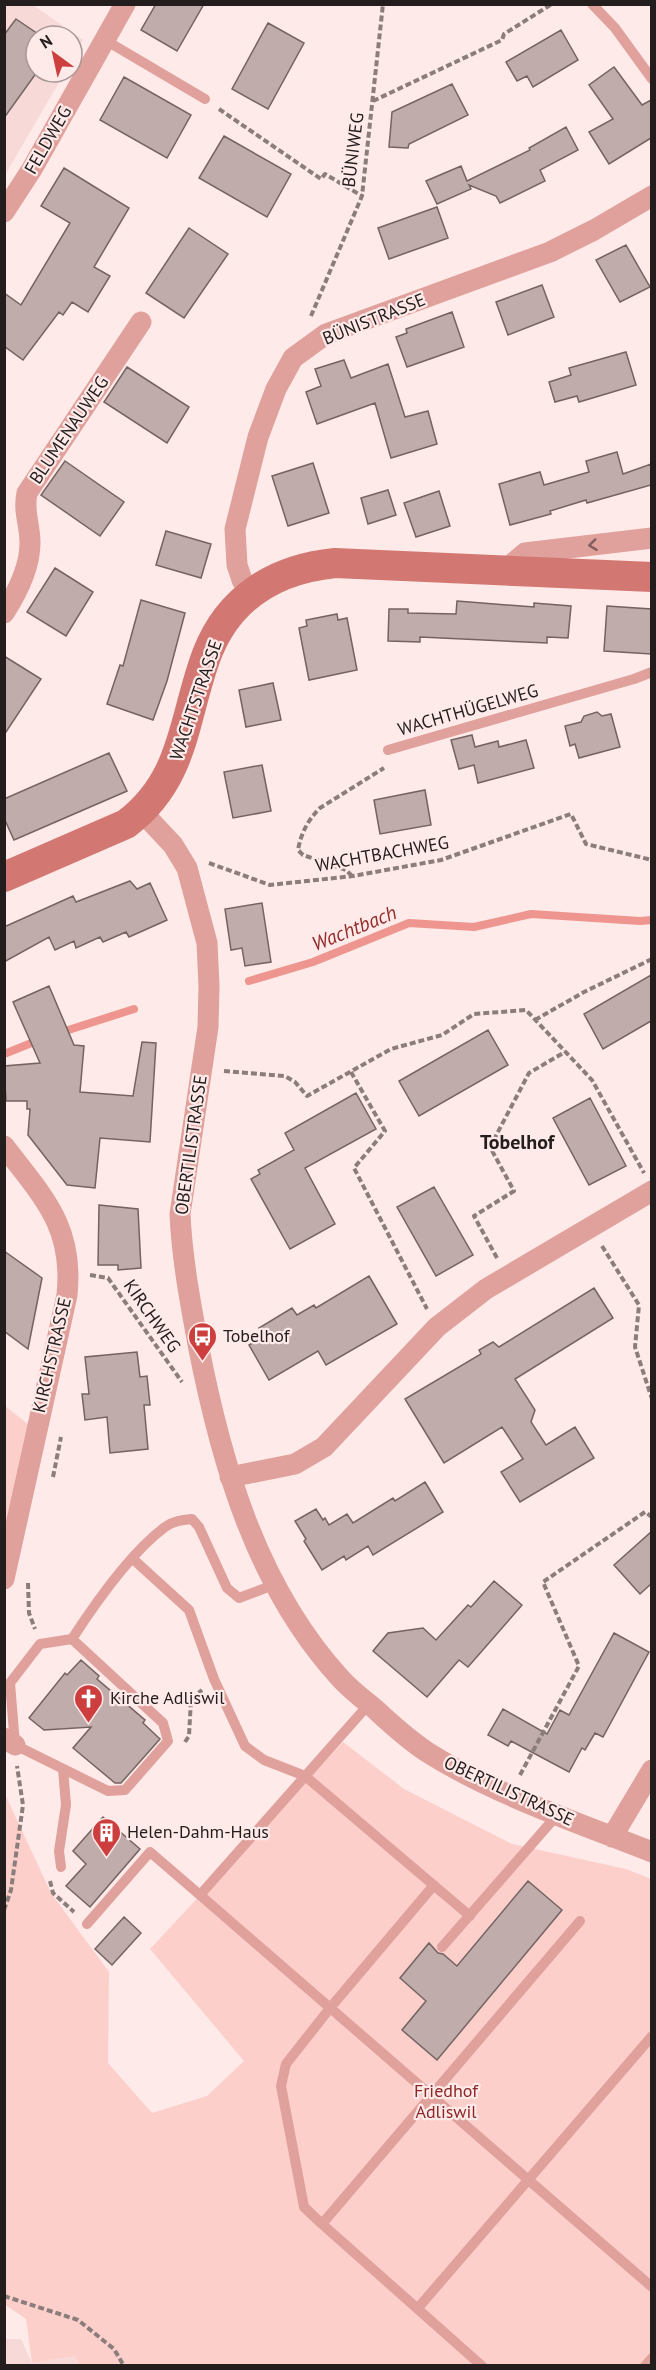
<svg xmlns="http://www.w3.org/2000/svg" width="656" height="2370" font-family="'PT Sans',sans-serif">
  <rect width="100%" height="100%" fill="#feeae8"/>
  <path fill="#f7dad8" d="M5 5H33L83 40 72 60V36H36V72H65L5 175Z
    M4 2339H21L32 2363 74 2355 81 2365H5Z"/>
  <path fill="#fdcfcb" d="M5 1406 29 1425 5 1538Z
    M343 1742 404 1789 512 1844 626 1869 651 1879V2365L81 2366 74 2356 32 2363 26 2319 4 2304V1792L51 1893 109 1972 108 2063 152 2113 207 2096 244 2061 150 1949Z"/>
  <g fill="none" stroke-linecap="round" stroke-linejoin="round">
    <path stroke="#ef958f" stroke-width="8" d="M249 981 313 962 409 923 474 927 531 914 640 921 652 920
      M59 1033 134 1009
      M4 1054 39 1040"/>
  </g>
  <path fill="#bfacab" stroke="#736361" stroke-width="1.5" d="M156 4H204L177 51 141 30Z
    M16 19 41 36H36L37 72 4 118V35Z
    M268 23 304 43 268 109 232 89Z
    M561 30 578 60 533 87 527 76 517 81 506 62Z
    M614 67 642 105 651 100V138L609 164 589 132 613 119 589 85Z
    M124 77 191 115 167 158 100 120Z
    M452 84 468 115 409 144 408 148 389 147 392 112Z
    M566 127 578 150 540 170 545 181 500 203 496 196 469 185 471 189 437 204 426 181 461 166 467 181 530 150 529 148Z
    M224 136 291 174 267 217 199 178Z
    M64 168 129 208 94 267 110 276 88 312 72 302 63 315 59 312 23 360 4 346V293L21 305 70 223 41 206Z
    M437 207 448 238 389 259 378 228Z
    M189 228 228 254 184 318 146 293Z
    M626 245 650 287 620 302 596 260Z
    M542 285 554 317 508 335 496 302Z
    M452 312 464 347 407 367 396 337 407 333 406 329Z
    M626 352 636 385 579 402 577 396 555 402 549 382 571 375 569 368Z
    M344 360 351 378 388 364 405 417 428 411 437 444 391 458 375 403 317 424 306 392 321 386 315 369Z
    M127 367 189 407 167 443 104 402Z
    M617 452 623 474 651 464V485L587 503 586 500 550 511 551 514 510 525 499 484 540 472 544 485 589 472 586 461Z
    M65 461 124 502 100 536 41 495Z
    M313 463 329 513 288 526 272 476Z
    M388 490 396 515 368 524 361 498Z
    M439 491 450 526 416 537 404 503Z
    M166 531 211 544 201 578 156 565Z
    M55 568 93 592 66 636 27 612Z
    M141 600 185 613 167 681 153 720 107 704 120 665 123 666Z
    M457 601 534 607V603L571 606 568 638 547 637V643L420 637V642L388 641 389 609H408V613L456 614Z
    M607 606 651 609V654L604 651Z
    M337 614 338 620 347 618 357 670 309 680 299 628 307 626 306 620Z
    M4 656 41 679 4 735Z
    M273 683 281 720 246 727 239 690Z
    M597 712 602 716 611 714 620 747 579 758 575 744 570 746 565 726 581 722 584 716Z
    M472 735 475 747 498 741 499 747 526 740 534 768 478 783 474 765 459 769 451 740Z
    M109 753 127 791 14 840 4 818V799Z
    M262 765 271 811 233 818 224 772Z
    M425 790 431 825 380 834 374 800Z
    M130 881 137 889 150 883 167 920 129 937 126 932 103 942 100 937 76 948 74 941 55 950 49 937 4 962V927L73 896 76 902Z
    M262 903 271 962 245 966 242 948 231 950 225 909Z
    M651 975V1021L603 1049 584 1014Z
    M49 986 74 1045 84 1046 80 1092 133 1096 142 1042 156 1043 150 1142 100 1138 95 1188 67 1185 28 1135 30 1109H27V1101H6L4 1066 40 1063 13 1002Z
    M488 1030 508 1065 419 1116 399 1081Z
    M356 1093 376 1129 305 1168 335 1224 290 1249 251 1179 260 1174 258 1170 294 1150 285 1133Z
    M590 1098 626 1166 589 1185 553 1118Z
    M434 1187 473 1255 436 1276 397 1207Z
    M99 1205 138 1209 141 1268 118 1270V1265H98Z
    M4 1251 42 1278 28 1349 4 1331Z
    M369 1276 397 1324 326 1365 318 1351 269 1380 249 1345 264 1336 259 1328 292 1308 297 1315 314 1305 316 1308Z
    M594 1288 613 1318 515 1379 535 1410 531 1422 546 1445 575 1427 594 1458 520 1502 501 1472 523 1459 502 1427 444 1463 405 1399 481 1354 479 1350 493 1342 499 1347Z
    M137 1352 140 1377 147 1376 150 1405H144L148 1449 110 1453 107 1417 85 1420 82 1394H89L85 1357Z
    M425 1482 443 1512 373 1555 368 1546 346 1560 344 1556 322 1570 304 1541 306 1539 295 1521 316 1509 323 1520 325 1518 329 1525 347 1514 353 1523 393 1498 395 1501Z
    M651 1532V1584L640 1594 614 1565Z
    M494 1581 522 1605 468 1667 459 1660 427 1697 373 1651 388 1633 423 1628 436 1640 468 1605 471 1607Z
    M614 1633 649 1652 603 1737 595 1733 585 1750 582 1748 569 1772 511 1741 508 1746 488 1735 503 1709 547 1734 560 1710 569 1715Z
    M81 1660 99 1676 97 1679 145 1720 143 1723 160 1739 121 1783H115L73 1748 91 1727 44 1730 29 1718 65 1673 67 1675Z
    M103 1817 140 1849 90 1907 66 1886 86 1864 73 1851Z
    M528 1881 562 1910 437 2060 402 2030 426 2001 400 1978 429 1943 438 1953 443 1954 457 1966Z
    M124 1917 141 1933 112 1965 95 1949Z"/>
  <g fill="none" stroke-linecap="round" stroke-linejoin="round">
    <path stroke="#8a7d7c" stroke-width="4" stroke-dasharray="6 3" stroke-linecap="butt" d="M373 101 502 40 504 34 552 4
      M219 109 321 179 325 174 362 196
      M311 316 362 196 383 4
      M209 863 270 885 353 876 441 860 571 814 586 844 652 860
      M352 876 346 870 303 855 298 850C301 833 308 820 320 808L384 768
      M535 1020 584 992 652 959
      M224 1071 285 1076 295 1082 307 1096 391 1049 442 1035 474 1014 526 1010 592 1080 644 1173
      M351 1072 385 1131 354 1168 427 1309
      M602 1246 639 1305 635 1347 652 1399
      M497 1258 474 1216 514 1191 490 1147 529 1073 565 1052
      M90 1275 108 1278 182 1382
      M53 1477 61 1437
      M28 1583 29 1613 35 1629
      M185 1742 189 1736 191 1699 202 1690
      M520 1775 579 1666 543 1582 645 1512 652 1517
      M50 1881 53 1893 74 1912
      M4 1910 11 1890 23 1805 17 1766
      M4 2296 78 2320 114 2349 124 2366"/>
    <path stroke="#e0a09b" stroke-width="10" d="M592 4 615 28 652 79
      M105 40 205 99
      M388 750 634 679 652 672
      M133 1559 189 1610 214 1679 245 1746 264 1760 305 1776 470 1916
      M72 1639 163 1723 168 1741 125 1790 108 1791 15 1745 10 1683 40 1644 72 1639C96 1602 130 1553 165 1527 173 1521 182 1520 192 1519L199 1527 227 1588 239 1598 276 1584
      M369 1704 200 1895 652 2287
      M61 1867 59 1851 66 1805 63 1769
      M87 1924 150 1852 200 1895
      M442 1947 558 1814
      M322 2224 304 2207 281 2086 286 2064 330 2008 434 1885
      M418 2308 652 2036
      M482 2366 322 2224 580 1921
      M645 2366 652 2358"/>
    <path stroke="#e0a09b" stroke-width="21" d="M4 212 32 169 125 4
      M505 570 525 553 652 538
      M251 594 242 580 237 565 235 529 258 437 276 389 293 358 326 334 550 252 594 230 652 196
      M4 613C17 593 30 568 30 543 30 524 23 512 27 493L141 322
      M142 812 173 845 187 868 207 943 209 986 208 1027 180 1214C182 1258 190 1301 198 1344 221 1463 257 1588 341 1679 351 1690 363 1699 375 1709 391 1724 409 1740 427 1752 493 1794 579 1823 652 1852
      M4 1146C43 1197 74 1226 67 1295L4 1579
      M230 1477 295 1464 324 1447 437 1327 486 1289 652 1191
      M4 1738 15 1745
      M612 1837 652 1770"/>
    <path stroke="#d37772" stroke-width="30" d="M4 877 126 824C186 779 183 717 207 654 229 597 276 569 335 563L652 577"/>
  </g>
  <defs><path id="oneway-chevron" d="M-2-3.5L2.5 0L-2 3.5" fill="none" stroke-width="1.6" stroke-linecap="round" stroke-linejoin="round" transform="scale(1.5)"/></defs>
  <use stroke="#825e5c" href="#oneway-chevron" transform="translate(593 545) rotate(173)"/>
  <defs>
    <symbol id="bus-pin" viewBox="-11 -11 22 30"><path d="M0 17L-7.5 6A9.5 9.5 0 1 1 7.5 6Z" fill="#cd3e3f" stroke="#feeae8"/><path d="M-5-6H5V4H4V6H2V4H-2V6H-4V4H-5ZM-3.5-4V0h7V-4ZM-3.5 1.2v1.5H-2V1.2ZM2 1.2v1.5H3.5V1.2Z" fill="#fff"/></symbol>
    <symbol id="church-pin" viewBox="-11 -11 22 30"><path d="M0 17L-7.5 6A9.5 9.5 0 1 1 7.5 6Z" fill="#cd3e3f" stroke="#feeae8"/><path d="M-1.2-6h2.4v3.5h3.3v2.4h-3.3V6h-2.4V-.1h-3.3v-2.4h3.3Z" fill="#fff"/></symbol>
    <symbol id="building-pin" viewBox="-11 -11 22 30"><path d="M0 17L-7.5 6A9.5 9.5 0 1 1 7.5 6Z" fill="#cd3e3f" stroke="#feeae8"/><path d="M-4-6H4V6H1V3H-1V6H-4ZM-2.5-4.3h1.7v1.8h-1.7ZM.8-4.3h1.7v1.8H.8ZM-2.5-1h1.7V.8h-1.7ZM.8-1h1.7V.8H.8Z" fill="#fff"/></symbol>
  </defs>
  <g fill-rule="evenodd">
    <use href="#bus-pin" x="186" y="1320" width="33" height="45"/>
    <use href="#church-pin" x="72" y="1682" width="33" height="45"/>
    <use href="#building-pin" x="90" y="1816" width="33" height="45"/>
  </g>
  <g text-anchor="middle" stroke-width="4.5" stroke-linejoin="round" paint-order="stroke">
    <g font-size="18" fill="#241d1d" stroke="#feeae8">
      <text transform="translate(48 140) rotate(-60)" y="6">FELDWEG</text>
      <text transform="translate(353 150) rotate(-83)" y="6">BÜNIWEG</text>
      <text transform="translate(374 319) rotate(-22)" y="6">BÜNISTRASSE</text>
      <text transform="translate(69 430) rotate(-56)" y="6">BLUMENAUWEG</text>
      <text transform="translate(196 700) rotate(-71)" y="6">WACHTSTRASSE</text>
      <text transform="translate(468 710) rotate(-16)" y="6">WACHTHÜGELWEG</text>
      <text transform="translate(382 854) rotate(-10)" y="6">WACHTBACHWEG</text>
      <text transform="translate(191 1145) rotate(-82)" y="6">OBERTILISTRASSE</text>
      <text transform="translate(152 1316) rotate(55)" y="6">KIRCHWEG</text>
      <text transform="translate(52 1355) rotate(-77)" y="6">KIRCHSTRASSE</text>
      <text transform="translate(509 1791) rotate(25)" y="6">OBERTILISTRASSE</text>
    </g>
    <g font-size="18" fill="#241d1d" stroke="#feeae8" text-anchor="start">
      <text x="223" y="1342">Tobelhof</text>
      <text x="110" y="1704">Kirche Adliswil</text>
      <text x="127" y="1838">Helen-Dahm-Haus</text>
    </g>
    <g font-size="18" fill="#8e2527" stroke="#feeae8">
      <text x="446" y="2097">Friedhof<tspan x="446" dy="21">Adliswil</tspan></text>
    </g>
    <g font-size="20" font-style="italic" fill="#932b2b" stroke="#feeae8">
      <text transform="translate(354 928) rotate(-22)" y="7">Wachtbach</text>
    </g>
    <g font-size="20" font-weight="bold" fill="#241d1d" stroke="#feeae8">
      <text x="517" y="1149">Tobelhof</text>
    </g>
  </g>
  <rect width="656" height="2370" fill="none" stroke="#241d1d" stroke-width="12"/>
  <g transform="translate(54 54) rotate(327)"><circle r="28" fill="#feeae8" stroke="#a79897" stroke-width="1.5"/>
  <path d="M0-4.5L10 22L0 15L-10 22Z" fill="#cd3e3f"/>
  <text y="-9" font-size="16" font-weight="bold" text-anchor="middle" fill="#241d1d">N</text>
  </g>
</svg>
